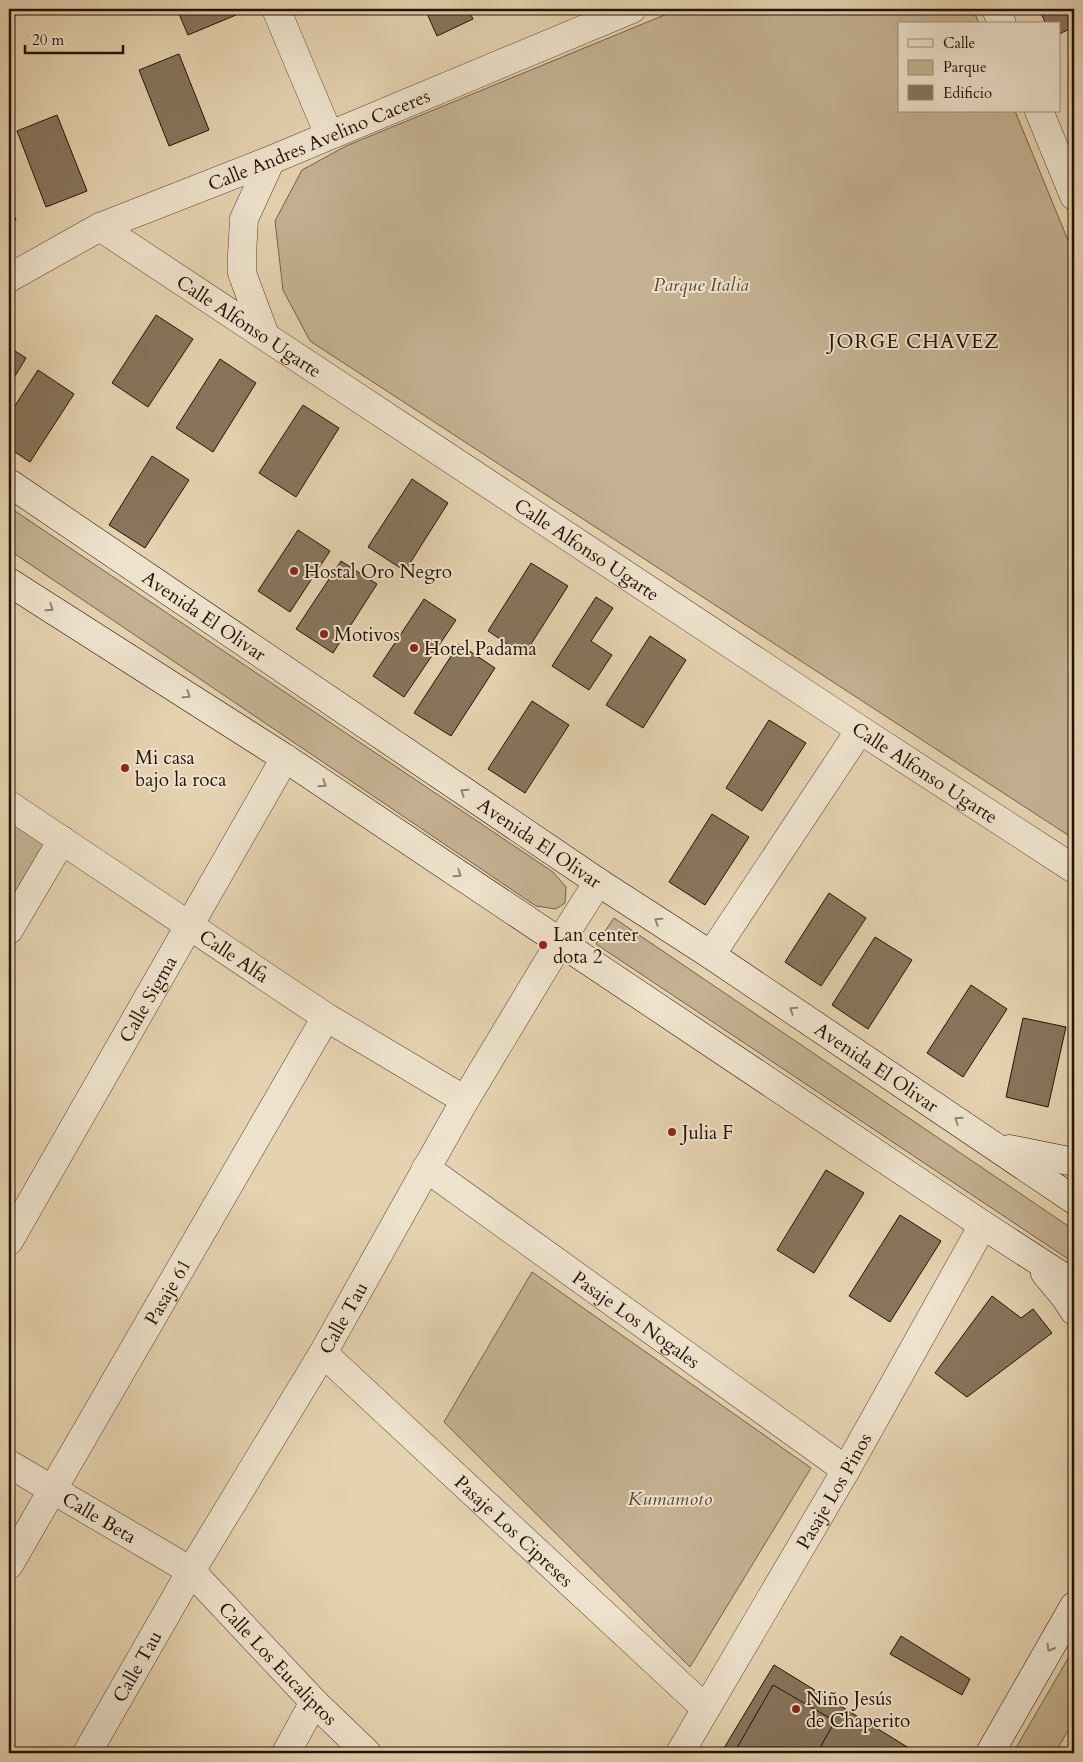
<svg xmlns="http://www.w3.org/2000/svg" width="1083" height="1762" font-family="Cardo,serif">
  <rect width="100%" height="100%" fill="#e5d2b0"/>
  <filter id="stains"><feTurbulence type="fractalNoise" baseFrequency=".004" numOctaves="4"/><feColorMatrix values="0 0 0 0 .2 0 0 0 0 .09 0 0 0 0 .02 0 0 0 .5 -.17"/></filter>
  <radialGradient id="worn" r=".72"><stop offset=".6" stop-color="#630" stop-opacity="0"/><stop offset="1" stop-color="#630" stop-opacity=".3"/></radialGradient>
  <path fill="#c4b192" stroke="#746149" d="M679 9H973L979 24H899V111H1015L1074 255V839L310 341 283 290 275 221 302 170 346 146Z
    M9 507 553 872 566 887 565 903 556 909 536 906 9 550Z
    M9 820 46 845 9 909Z
    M614 918 1074 1230V1263L596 944Z
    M532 1272 811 1468 690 1667 444 1422Z
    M1074 1648V1720L1055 1753H1013Z"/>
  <path fill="#88755c" stroke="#231100" d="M177 9H234L236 15 188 35Z
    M425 9H468L473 19 437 36Z
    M1039 9H1074V27L1059 34V24H1046Z
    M179 54 209 130 169 146 139 70Z
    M57 115 87 191 46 207 17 131Z
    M9 202 16 220 9 223Z
    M156 315 193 339 148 407 112 383Z
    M9 347 26 358 9 386Z
    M220 359 256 383 213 452 176 428Z
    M38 370 74 394 30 462 9 448V415Z
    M303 405 339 428 296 497 259 473Z
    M152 456 189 480 145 548 109 525Z
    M412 479 448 503 405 571 368 547Z
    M298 530 330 551 290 612 258 591Z
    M341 561 377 584 333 653 296 629Z
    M531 563 568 586 524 655 488 631Z
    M596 597 613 608 591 641 612 655 589 690 552 666Z
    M424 599 456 620 404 697 373 676Z
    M650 636 686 660 643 728 606 705Z
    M459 644 495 668 451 736 414 713Z
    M532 701 569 725 525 793 488 769Z
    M769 720 806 743 762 811 726 788Z
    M712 814 749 837 705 905 669 882Z
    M829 893 866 918 821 986 785 962Z
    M875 937 912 960 868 1029 832 1005Z
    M971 985 1007 1009 963 1077 927 1053Z
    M1023 1018 1066 1027 1048 1107 1006 1097Z
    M826 1170 864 1193 814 1273 777 1250Z
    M900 1215 941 1241 890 1322 849 1296Z
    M992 1296 1021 1318 1033 1309 1052 1333 967 1397 935 1373Z
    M901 1636 970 1679 962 1695 890 1654Z
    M774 1665 917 1753H721Z
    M773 1685 835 1721 817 1753H734Z"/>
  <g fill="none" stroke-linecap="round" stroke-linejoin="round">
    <defs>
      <g id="minor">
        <path d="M276 9 329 135"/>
        <path d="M996 9 1002 24"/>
        <path d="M1039 111 1074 196"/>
        <path id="s1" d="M100 227 868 735 1074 869"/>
        <path id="s2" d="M9 278 100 227 271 160 632 9"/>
        <path d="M265 335 242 273V255L244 219 271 160"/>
        <path id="s3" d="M9 805 326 1017 465 1100"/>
        <path d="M9 930 62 840"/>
        <path d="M711 955 860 730"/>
        <path id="s4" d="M426 1168 846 1470"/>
        <path id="s5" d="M9 1241 285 758"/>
        <path id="s6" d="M323 1353 705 1708"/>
        <path id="s7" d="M9 1464 191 1571 314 1702 367 1753"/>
        <path id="s8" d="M9 1565 326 1017"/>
        <path id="s9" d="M87 1753 191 1571 323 1353 465 1100 560 942 598 882"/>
        <path d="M286 1753 314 1702"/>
        <path id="s10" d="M680 1753 846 1470 983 1225"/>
      </g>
      <g id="secondary">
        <path id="s11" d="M9 483 598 882 711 955 1074 1200"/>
        <path d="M9 582 285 758 983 1225 1074 1284"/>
        <path d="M1009 1149 1074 1162"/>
        <path d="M1045 1273 1065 1297 1074 1311"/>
        <path d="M990 1753 1074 1606"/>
      </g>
    </defs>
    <use href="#minor" stroke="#54412c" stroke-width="29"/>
    <use href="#secondary" stroke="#231100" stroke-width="29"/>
    <use href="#minor" stroke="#eee2cc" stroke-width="28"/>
    <use href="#secondary" stroke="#eee2cc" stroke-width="28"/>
  </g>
  <defs><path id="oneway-chevron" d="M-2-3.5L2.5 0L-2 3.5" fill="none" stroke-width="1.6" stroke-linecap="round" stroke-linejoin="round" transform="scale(1.25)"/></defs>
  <g stroke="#938470">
    <use href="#oneway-chevron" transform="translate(50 608) rotate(33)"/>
    <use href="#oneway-chevron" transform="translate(187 695) rotate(33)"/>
    <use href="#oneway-chevron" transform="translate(323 784) rotate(34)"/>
    <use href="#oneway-chevron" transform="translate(464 792) rotate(-146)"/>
    <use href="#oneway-chevron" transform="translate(458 874) rotate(34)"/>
    <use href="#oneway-chevron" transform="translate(658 921) rotate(-147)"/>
    <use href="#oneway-chevron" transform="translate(793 1010) rotate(-146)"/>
    <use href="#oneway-chevron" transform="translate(958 1120) rotate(-146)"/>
    <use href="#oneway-chevron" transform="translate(1050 1648) rotate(120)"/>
  </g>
  <g fill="#8f2418" stroke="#eee2cc" stroke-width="2">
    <circle cx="294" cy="571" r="5"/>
    <circle cx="324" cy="634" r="5"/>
    <circle cx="414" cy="648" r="5"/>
    <circle cx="125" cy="768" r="5"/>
    <circle cx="543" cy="945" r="5"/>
    <circle cx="672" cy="1132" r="5"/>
    <circle cx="796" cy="1709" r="5"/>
  </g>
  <g text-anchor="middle" stroke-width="4" stroke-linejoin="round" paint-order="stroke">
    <g font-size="19" fill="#231100" stroke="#eee2cc">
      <text dy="7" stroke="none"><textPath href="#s2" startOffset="340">Calle Andres Avelino Caceres</textPath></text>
      <text dy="7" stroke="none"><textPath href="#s1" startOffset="179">Calle Alfonso Ugarte</textPath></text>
      <text dy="7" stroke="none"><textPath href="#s1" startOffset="584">Calle Alfonso Ugarte</textPath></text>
      <text dy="7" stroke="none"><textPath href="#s11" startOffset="236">Avenida El Olivar</textPath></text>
      <text dy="7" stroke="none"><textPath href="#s1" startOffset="989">Calle Alfonso Ugarte</textPath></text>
      <text dy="7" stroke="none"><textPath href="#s11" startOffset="641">Avenida El Olivar</textPath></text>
      <text dy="7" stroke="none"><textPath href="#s3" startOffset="271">Calle Alfa</textPath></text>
      <text dy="7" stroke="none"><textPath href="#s5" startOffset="279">Calle Sigma</textPath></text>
      <text dy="7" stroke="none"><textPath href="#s11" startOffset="1046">Avenida El Olivar</textPath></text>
      <text dy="7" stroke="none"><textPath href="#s8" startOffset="316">Pasaje 61</textPath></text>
      <text dy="7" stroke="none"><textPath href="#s9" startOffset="505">Calle Tau</textPath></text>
      <text dy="7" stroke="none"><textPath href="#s4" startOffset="259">Pasaje Los Nogales</textPath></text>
      <text dy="7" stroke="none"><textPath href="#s10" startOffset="304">Pasaje Los Pinos</textPath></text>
      <text dy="7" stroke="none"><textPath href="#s7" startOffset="105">Calle Beta</textPath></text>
      <text dy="7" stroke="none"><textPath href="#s6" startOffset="261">Pasaje Los Cipreses</textPath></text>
      <text dy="7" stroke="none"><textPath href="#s7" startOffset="338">Calle Los Eucaliptos</textPath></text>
      <text dy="7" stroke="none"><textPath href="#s9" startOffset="100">Calle Tau</textPath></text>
    </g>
    <g font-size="19" font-style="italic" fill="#5b4933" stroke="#eee2cc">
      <text x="701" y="291">Parque Italia</text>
      <text x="670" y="1505">Kumamoto</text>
    </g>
    <g font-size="19" fill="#231100" stroke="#eee2cc" text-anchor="start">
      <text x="304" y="578">Hostal Oro Negro</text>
      <text x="334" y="641">Motivos</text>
      <text x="424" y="655">Hotel Padama</text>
      <text x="135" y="764">Mi casa<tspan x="135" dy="22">bajo la roca</tspan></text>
      <text x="553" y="941">Lan center<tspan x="553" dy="22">dota 2</tspan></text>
      <text x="682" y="1139">Julia F</text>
      <text x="806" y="1705">Niño Jesús<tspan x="806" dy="22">de Chaperito</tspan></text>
    </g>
    <g font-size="20" letter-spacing="1" fill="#231100" stroke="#eee2cc">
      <text x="914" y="348">JORGE CHAVEZ</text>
    </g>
  </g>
  <rect width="1083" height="1762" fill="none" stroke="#e5d2b0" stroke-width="30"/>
  <rect x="10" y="10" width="1063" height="1742" fill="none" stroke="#231100" stroke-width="2.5"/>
  <rect x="15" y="15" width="1053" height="1732" fill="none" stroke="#231100"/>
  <rect x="898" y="22" width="162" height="90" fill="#eee2cc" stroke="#9d8e7a"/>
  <rect x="908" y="39" width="25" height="8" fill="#eee2cc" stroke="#9d8e7a"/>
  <text x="943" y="48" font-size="15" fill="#231100">Calle</text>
  <rect x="908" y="60" width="25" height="15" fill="#c4b192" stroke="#9d8e7a"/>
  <text x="943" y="72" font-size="15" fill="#231100">Parque</text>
  <rect x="908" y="85" width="25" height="15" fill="#88755c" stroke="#9d8e7a"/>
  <text x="943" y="98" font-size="15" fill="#231100">Edificio</text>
  <path d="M25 45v8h98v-8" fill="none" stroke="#231100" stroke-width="2.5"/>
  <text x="32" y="45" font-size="15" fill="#231100" stroke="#eee2cc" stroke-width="4" paint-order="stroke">20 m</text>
  <rect width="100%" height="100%" filter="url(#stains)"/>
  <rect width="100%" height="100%" fill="url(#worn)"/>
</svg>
